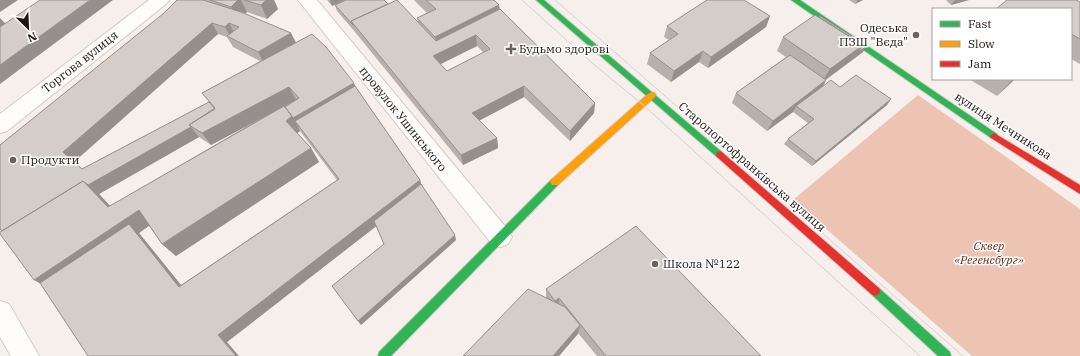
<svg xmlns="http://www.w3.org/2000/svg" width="1080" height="356" font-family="'IBM Plex Serif',serif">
  <rect width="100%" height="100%" fill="#f7efec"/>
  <path fill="#edc4b4" d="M918 95 1080 209V356H972L793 200Z"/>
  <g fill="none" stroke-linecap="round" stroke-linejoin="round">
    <defs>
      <path id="street" d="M149 0H169L166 4 7 131 0 133V114Z
        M298 0H317L508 230 512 237 508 244 500 247 492 244Z
        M0 301 9 304 39 356H11L0 337Z"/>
      <path id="fast" d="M536 0H544L723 153 724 155 723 157H717Z
        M791 0H800L997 134 998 136 997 138H991Z
        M555 178 558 179 560 182 558 185 391 356H378L379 352 552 179Z
        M875 286 879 288 950 352 951 356H938L871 294 870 291 871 288Z"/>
      <path id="slow" d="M652 92 655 93 656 95 655 97 558 185H552L550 182 552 179 649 93Z"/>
      <path id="jam" d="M994 133 1080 185V194L991 138 990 136Z
        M720 151 723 153 879 288 880 291 879 294 875 296 871 294 717 157 716 155 717 153Z"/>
    </defs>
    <use href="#street" stroke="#d3cbc8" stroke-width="2"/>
    <use href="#fast" stroke="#d3cbc8" stroke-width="2"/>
    <use href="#slow" stroke="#d3cbc8" stroke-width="2"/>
    <use href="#jam" stroke="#d3cbc8" stroke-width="2"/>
    <use href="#street" fill="#fefdfc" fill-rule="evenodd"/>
    <use href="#fast" fill="#30b455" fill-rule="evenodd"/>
    <use href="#slow" fill="#ff9f0a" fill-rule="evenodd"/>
    <use href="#jam" fill="#e5322d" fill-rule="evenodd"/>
    <path stroke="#d5d2d2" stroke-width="1" d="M522 0 592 63 641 103 920 356
      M555 0 963 356"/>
  </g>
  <path fill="#b7b0ae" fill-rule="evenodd" d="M177 0H274L278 9 267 19 247 12 245 14 291 33 296 42 355 86 420 180 421 184 456 240 361 325 332 286 384 244 376 226 227 342 40 283 2 231 164 13ZM218 34 227 37 233 47 260 61 202 93 209 102 82 169 74 162ZM295 101 285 107H284ZM254 122 110 206 99 194 199 137 211 145ZM300 131 337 180 181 285 139 233 149 226 162 244 176 256 319 162 311 148 297 133Z
    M327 0H345L332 6Z
    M414 0H494L499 5 500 9 595 103 594 113 570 141 524 97 479 120 497 138 498 148 463 165 355 32 337 11 335 5 388 4 418 22 417 18 427 13ZM477 46 484 53 447 71 440 64Z
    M849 0H863L855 4Z
    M946 0H969L951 5Z
    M1080 2V64L1071 59V9Z
    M770 16 766 27 708 68 699 62 671 82 647 64 650 53 669 40 664 37 667 26Z
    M783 37 863 52 826 80 824 85 840 87 891 99 887 105 812 166 784 144 788 139 808 123 793 112 767 131 732 103 736 93 786 57 777 51Z
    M969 79H1015L997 96Z
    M546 289 761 356H597L578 333 559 356H463L546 297Z"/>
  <path fill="#95908d" d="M0 0H18L0 12Z
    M90 0H113L0 84V65Z
    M238 0H241L247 12 238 20 231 7Z
    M266 0H274L278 9 267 19 261 5Z
    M330 0H345L332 6Z
    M858 0H863L855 4Z
    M955 0H969L951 5Z
    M499 5 500 20 438 51 435 37Z
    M770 16 766 27 708 68 711 57Z
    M0 18 6 24 0 28Z
    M212 23 218 34 74 162 63 152Z
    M229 23 235 34 231 38 225 27Z
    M291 33 296 44 264 63 258 52Z
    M476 35 477 46 435 67 433 56Z
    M863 45 867 46 863 52 822 82 830 69Z
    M703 51 699 62 671 82 674 71Z
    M1013 79H1015L997 96 1011 81Z
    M826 80 820 91 796 106 793 112 767 131 773 121Z
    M354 83 359 96 295 121 300 131 294 136 286 121 292 116Z
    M524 86V97L473 124 472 113Z
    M289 87 296 100 211 145 202 133Z
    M891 99 887 105 812 166 816 161Z
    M595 103 594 113 570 141V131Z
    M191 127 199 137 99 194 123 220 108 207 83 181Z
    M497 138 498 148 463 165 461 155Z
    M311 148 319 162 176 256 162 244Z
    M420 180 423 190 227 342 239 356H236L218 335Z
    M139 210 153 223 139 233 189 295 53 291 34 280Z
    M455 235 456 240 361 325 358 321Z
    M559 298 558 308 555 311V301Z
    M580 325 578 334 559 356H553Z"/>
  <path fill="#d5cdca" stroke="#95908d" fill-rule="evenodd" d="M40 0H90L0 65V27Z
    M177 0H203L241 12 291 33 258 52 227 36 239 27 229 23 225 27 212 23 63 152 82 169 209 102 215 109 189 125 191 127 88 185 83 181 2 231 0 229V145L164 13Z
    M210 0H238L231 7Z
    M244 0H266L261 5Z
    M346 0H384L388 4 351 21 353 25 335 5Z
    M397 0 436 41 500 9 595 103 570 131 524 86 472 113 497 138 461 155 351 21ZM476 35 490 49 447 71 433 56Z
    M426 0H494L499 5 435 37 417 18 436 9Z
    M707 0H744L770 16 711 57 703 51 674 71 650 53 678 34 667 26Z
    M1007 0H1076L1080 2V39L1071 34V9H996Z
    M815 15 863 45 830 69 783 37Z
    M820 16 867 46 858 52 863 45 819 17Z
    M312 34 326 47 354 83 293 118 285 107 299 98 289 87 202 133 189 125 215 108 202 93Z
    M790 55 826 80 773 121 736 93Z
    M856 75 891 99 816 161 788 139 814 119 796 106 831 80 840 87Z
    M355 86 420 180 218 335 236 356H88L40 283 129 224 179 287 339 179 295 121Z
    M284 106 292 116 286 121 311 148 162 244 139 210 34 280 0 234V232L83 181 108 207Z
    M421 184 455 235 358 321 332 286 384 244 374 221Z
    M636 226 761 356H606L559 298 555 301 546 289Z
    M528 289 565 307 580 325 553 356H463Z"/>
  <g fill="#6b625f" stroke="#fefefe" stroke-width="1.5">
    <circle cx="916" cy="35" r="4"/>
    <path d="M509 43h4v4h4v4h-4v4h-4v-4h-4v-4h4z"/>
    <circle cx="13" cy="160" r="4"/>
    <circle cx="655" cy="264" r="4"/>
  </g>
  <g text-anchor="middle" stroke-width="3" stroke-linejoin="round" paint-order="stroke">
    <g font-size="12" fill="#1f1613" stroke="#fefefe" text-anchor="start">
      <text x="908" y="32" text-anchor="end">Одеська<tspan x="908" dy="14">ПЗШ "Вєда"</tspan></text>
      <text x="519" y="53">Будьмо здорові</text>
      <text x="21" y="164">Продукти</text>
      <text x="663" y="268">Школа №122</text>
    </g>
    <g font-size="12" fill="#1f1613" stroke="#fefefe">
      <text transform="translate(80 62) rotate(-38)" y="4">Торгова вулиця</text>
      <text transform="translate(403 119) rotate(51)" y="4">провулок Ушинського</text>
      <text transform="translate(1003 126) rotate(33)" y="4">вулиця Мечникова</text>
      <text transform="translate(752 167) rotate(41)" y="4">Старопортофранківська вулиця</text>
    </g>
    <g font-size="12" font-style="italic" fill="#672a11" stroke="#fefefe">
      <text x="989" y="250">Сквер<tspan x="989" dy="14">«Регенсбург»</tspan></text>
    </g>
  </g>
  <rect x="932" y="8" width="140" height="72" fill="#fefefe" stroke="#a5a1a0"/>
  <rect x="940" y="21" width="20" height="6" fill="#30b455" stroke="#a5a1a0"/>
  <text x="968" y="28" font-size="12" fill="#1f1613">Fast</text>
  <rect x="940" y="41" width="20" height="6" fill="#ff9f0a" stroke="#a5a1a0"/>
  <text x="968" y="48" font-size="12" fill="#1f1613">Slow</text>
  <rect x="940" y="61" width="20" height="6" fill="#e5322d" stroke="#a5a1a0"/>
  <text x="968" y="68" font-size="12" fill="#1f1613">Jam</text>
  <g transform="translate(28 28) rotate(156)" stroke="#fefefe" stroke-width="3" paint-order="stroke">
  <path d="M0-3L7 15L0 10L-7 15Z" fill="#1f1613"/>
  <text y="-6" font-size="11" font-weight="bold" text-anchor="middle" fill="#1f1613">N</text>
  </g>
</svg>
